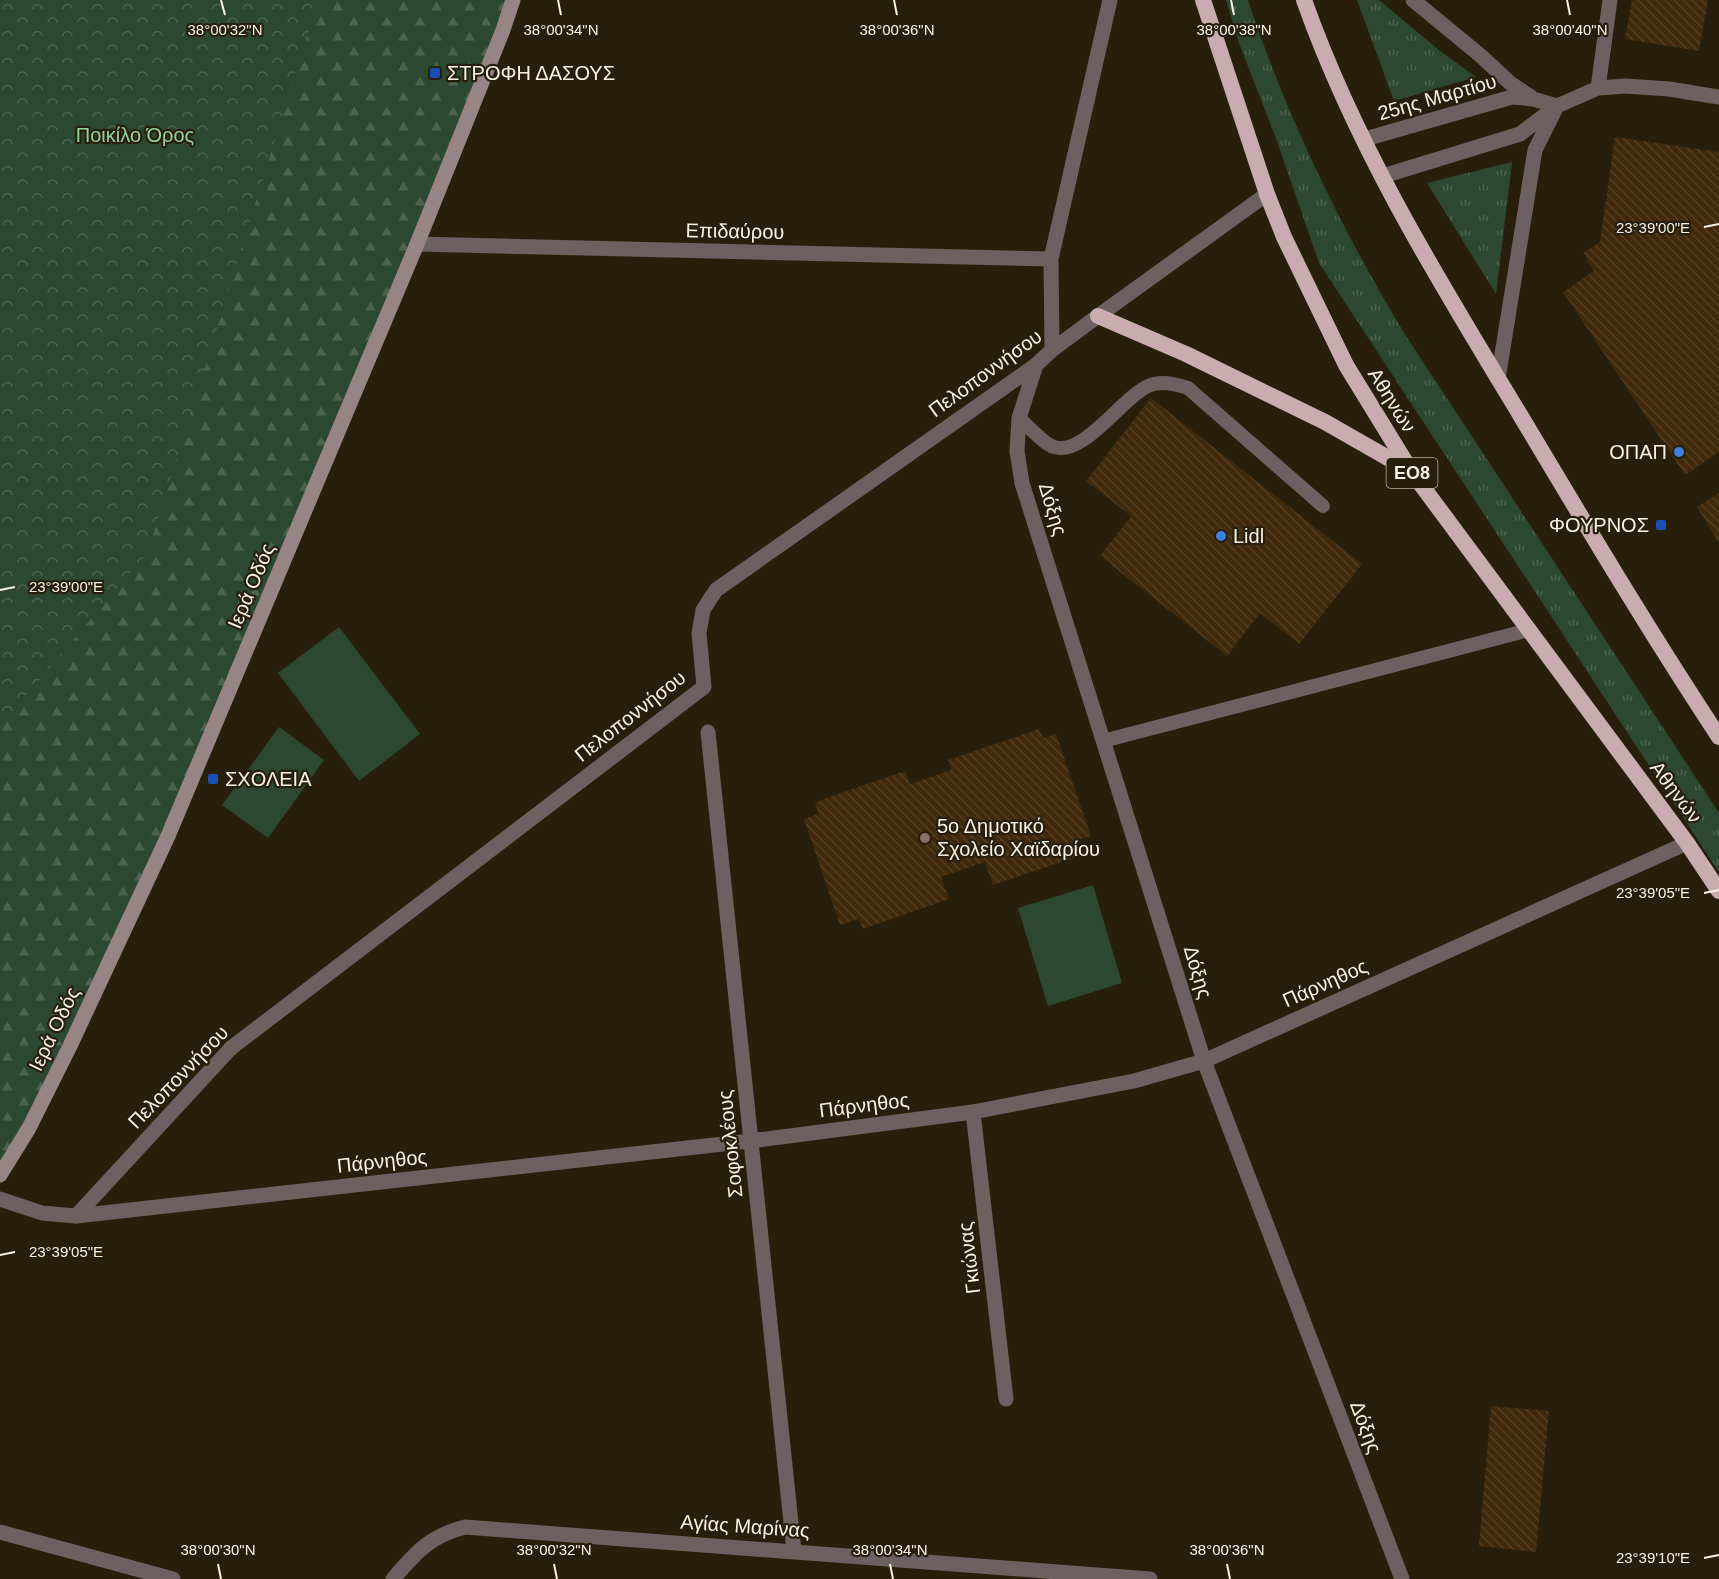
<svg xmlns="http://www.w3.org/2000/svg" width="1719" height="1579" font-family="Arial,sans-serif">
  <defs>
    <pattern id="grass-tufts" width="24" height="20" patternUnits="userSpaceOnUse" patternTransform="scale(1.5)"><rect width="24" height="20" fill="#2d4831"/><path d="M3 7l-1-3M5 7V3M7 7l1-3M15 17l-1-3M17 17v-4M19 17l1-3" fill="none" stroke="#4c634f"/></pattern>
    <pattern id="forest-firs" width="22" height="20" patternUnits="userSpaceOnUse" patternTransform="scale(1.5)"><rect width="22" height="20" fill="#2d4831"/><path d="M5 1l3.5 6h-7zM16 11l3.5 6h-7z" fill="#4c634f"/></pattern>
    <pattern id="park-crowns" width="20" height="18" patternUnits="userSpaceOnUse" patternTransform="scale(1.5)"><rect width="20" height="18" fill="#2d4831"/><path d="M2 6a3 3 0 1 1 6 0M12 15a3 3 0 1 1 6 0" fill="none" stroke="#4c634f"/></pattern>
    <pattern id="building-back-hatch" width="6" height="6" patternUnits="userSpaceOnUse" patternTransform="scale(1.5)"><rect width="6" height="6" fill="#402a0b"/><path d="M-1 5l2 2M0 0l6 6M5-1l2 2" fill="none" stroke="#533f23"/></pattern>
  </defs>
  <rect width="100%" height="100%" fill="#271f0c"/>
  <path fill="url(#grass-tufts)" d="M1226 0H1248C1287 118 1342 230 1406 336L1719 813V872L1319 263 1277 141 1239 43Z
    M1357 0H1379L1440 51 1476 77 1394 101Z
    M1512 162V163L1496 294 1427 183Z"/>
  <path fill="url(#forest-firs)" d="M0 0H513L168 836 0 1175Z"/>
  <path fill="url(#park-crowns)" d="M0 0H318L148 552 0 726Z"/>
  <path fill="#2d4831" d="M339 627 420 734 359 781 278 673Z
    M279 727 324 760 268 838 222 805Z
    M1093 885 1122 983 1048 1006 1018 908Z"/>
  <path fill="url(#building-back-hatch)" d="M1632 0H1708L1699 51 1625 39Z
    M1615 137 1719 152V452L1685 475 1563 292 1594 271 1583 253 1600 242Z
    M1151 398 1362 564 1299 644 1260 613 1227 656 1100 556 1131 516 1086 481Z
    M1719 493V543L1697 507Z
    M1039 729 1043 738 1056 734 1091 836 1077 840 1083 855 993 885 985 862 941 877 949 899 863 929 859 919 840 925 804 819 818 814 815 802 905 771 910 784 951 770 948 760Z
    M1491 1406 1549 1411 1536 1552 1479 1546Z"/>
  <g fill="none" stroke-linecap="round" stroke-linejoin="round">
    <path stroke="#6c6061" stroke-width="14" d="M1019 418C1027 425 1045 445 1054 447 1083 457 1122 398 1148 386 1161 380 1175 384 1188 388L1323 506
      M1103 741 1529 630"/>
    <path stroke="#6c6061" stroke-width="15" d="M973 1112 1006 1399
      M76 1216 231 1048"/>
    <path stroke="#6c6061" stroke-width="15" d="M1413 0 1481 56 1510 83 1531 97
      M1598 88 1610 0
      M1365 139 1512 97 1533 99 1557 106 1520 134 1383 176
      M417 244 1051 259
      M1052 350 1051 259 1110 0
      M1036 365 1019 418 1017 451 1022 483 1204 1061 1402 1579
      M1498 379 1535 150 1557 106 1598 88 1625 86 1669 89 1719 97
      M708 732 794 1551
      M231 1048 704 687 699 633 703 610 716 590 1036 365 1052 350 1098 316 1267 194
      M0 1199 42 1213 76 1216 750 1141 973 1112 1134 1081 1204 1061 1687 843
      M0 1532 173 1579
      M393 1579C416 1552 430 1536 465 1527L1150 1579"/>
    <path stroke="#978485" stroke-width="15" d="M0 1175 29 1128 70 1046 168 836 417 244 503 30 513 0"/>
    <path stroke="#c8acaf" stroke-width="16" d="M1203 0 1267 194 1284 237 1346 365 1411 471 1687 843 1719 891
      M1304 0C1356 147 1439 281 1519 413 1584 522 1649 631 1719 737
      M1098 316 1186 354 1325 422 1409 470"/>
  </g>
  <path fill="none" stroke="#f8f2e6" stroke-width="2" d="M221 0 225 15M558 0 561 15M894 0 897 15M1231 0 1234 15M1567 0 1570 15M1704 227 1719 224M0 590 15 587M1704 893 1719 890M0 1255 15 1252M1704 1558 1719 1555M218 1564 221 1579M554 1564 557 1579M890 1564 893 1579M1227 1564 1230 1579"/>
  <g fill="#1a4fb4" stroke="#271f0c" stroke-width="2">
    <rect x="429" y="67" width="12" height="12" rx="3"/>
    <rect x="1655" y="519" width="12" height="12" rx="3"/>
    <rect x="207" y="773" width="12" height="12" rx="3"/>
  </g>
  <g fill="#3f7fe0" stroke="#271f0c" stroke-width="2">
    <circle cx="1679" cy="452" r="6"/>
    <circle cx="1221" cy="536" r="6"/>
  </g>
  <circle fill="#8d6e63" stroke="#271f0c" stroke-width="2" cx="925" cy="838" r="6"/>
  <g text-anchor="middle" stroke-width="4.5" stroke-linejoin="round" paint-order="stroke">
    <rect fill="#271f0c" stroke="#b9b3a5" stroke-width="1.5" x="1386.5" y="458" width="51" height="30" rx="4.5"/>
    <g font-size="18" font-weight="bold" fill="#f8f2e6">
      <text x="1412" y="479">ΕΟ8</text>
    </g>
    <g font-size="20" fill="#f8f2e6" stroke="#271f0c" text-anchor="start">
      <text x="447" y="80">ΣΤΡΟΦΗ ΔΑΣΟΥΣ</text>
      <text x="1667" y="459" text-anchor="end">ΟΠΑΠ</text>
      <text x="1649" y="532" text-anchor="end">ΦΟΥΡΝΟΣ</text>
      <text x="1233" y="543">Lidl</text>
      <text x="225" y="786">ΣΧΟΛΕΙΑ</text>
      <text x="937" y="833">5ο Δημοτικό<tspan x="937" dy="23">Σχολείο Χαϊδαρίου</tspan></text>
    </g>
    <g font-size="20" fill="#f8f2e6" stroke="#271f0c">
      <text transform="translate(1437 97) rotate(-16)" y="7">25ης Μαρτίου</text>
      <text transform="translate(735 231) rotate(1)" y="7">Επιδαύρου</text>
      <text transform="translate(985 373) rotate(-36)" y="7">Πελοποννήσου</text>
      <text transform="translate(1392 400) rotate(58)" y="7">Αθηνών</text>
      <text transform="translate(1053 509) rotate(73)" y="7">Δόξης</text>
      <text transform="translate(251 586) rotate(-67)" y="7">Ιερά Οδός</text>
      <text transform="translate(630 716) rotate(-38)" y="7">Πελοποννήσου</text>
      <text transform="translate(1676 792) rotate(53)" y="7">Αθηνών</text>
      <text transform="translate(1198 972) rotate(73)" y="7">Δόξης</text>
      <text transform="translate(1325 983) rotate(-24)" y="7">Πάρνηθος</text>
      <text transform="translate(54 1029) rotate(-64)" y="7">Ιερά Οδός</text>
      <text transform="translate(178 1077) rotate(-46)" y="7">Πελοποννήσου</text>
      <text transform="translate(864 1105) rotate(-7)" y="7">Πάρνηθος</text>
      <text transform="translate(730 1144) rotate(-96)" y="7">Σοφοκλέους</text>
      <text transform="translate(382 1161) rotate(-6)" y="7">Πάρνηθος</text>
      <text transform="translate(969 1258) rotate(-97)" y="7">Γκιώνας</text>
      <text transform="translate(1366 1427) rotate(69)" y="7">Δόξης</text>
      <text transform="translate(745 1526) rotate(4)" y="7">Αγίας Μαρίνας</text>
    </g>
    <g font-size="20" fill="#93d39d" stroke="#271f0c">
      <text x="135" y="142">Ποικίλο Όρος</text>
    </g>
  </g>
  <g font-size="15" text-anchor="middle" fill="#f8f2e6" stroke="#271f0c" stroke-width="4.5" stroke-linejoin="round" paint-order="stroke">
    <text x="225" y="35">38°00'32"N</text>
    <text x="561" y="35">38°00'34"N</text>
    <text x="897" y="35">38°00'36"N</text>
    <text x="1234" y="35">38°00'38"N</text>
    <text x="1570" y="35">38°00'40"N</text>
    <text x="1653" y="233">23°39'00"E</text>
    <text x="66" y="592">23°39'00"E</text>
    <text x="1653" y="898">23°39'05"E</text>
    <text x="66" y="1257">23°39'05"E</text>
    <text x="218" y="1555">38°00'30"N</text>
    <text x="554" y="1555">38°00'32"N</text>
    <text x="890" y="1555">38°00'34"N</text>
    <text x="1227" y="1555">38°00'36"N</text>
    <text x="1653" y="1563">23°39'10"E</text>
  </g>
</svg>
